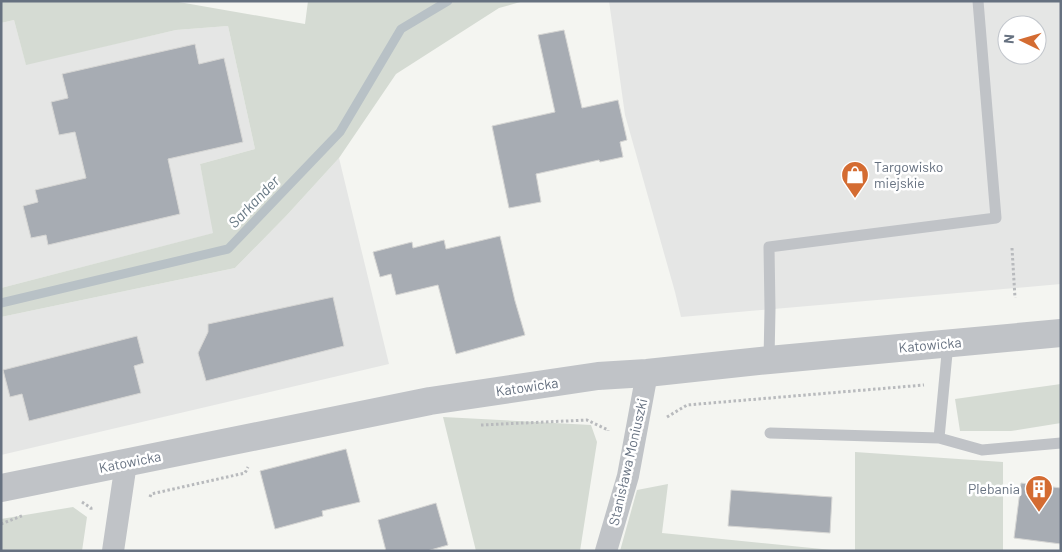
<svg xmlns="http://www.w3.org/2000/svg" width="1062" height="552" font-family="Barlow,sans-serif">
  <rect width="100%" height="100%" fill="#f4f5f1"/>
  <path fill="#e5e6e5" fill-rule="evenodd" d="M609 1H1061V284L681 317 675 292 625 115ZM1007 25H1037V55H1007Z
    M14 20 26 64 176 30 228 26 255 149 200 164 214 233 1 288V23Z
    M339 158 389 364 1 455V317L235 268 287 215Z"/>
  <path fill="#d5dbd3" d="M1 1H173L305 24 308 1H524L499 8 396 74 339 158 287 215 235 268 1 317V288L213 233 200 164 255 149 228 26 176 30 26 65 14 20 1 23Z
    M1061 384V423L1011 431H960L955 399Z
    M443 417 591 425 597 442 580 551H476Z
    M855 452 1003 462V551H855Z
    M668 484 662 533 842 551H620L637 490Z
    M73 507 87 517 82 551H1V519Z"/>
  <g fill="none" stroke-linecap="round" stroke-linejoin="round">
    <path stroke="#b8c1c6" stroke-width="9" d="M1 303 228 249 340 132 401 29 448 1"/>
  </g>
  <path fill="#a7acb3" stroke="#d6d6d4" d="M564 30 582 108 618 100 627 140 620 142 623 157 600 162 599 160 536 174 541 202 509 208 492 126 555 112 538 35Z
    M195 44 199 64 224 58 243 142 168 159 180 214 48 245 46 235 31 238 23 206 38 202 35 190 86 178 75 132 59 135 51 102 68 98 62 74Z
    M500 236 515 301 525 335 456 354 438 285 396 295 391 274 380 277 373 252 412 242 413 248 444 240 446 249Z
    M333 297 344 346 206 381 198 353 208 332V324Z
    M137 336 144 363 134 366 141 393 29 421 22 394 10 397 3 370Z
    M346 449 360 502 322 511 323 516 275 529 260 471Z
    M1021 483 1061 488V544L1014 538Z
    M731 490 832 497 830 533 728 526Z
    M436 503 448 545 427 551H386L378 520Z"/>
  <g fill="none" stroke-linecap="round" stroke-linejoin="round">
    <path stroke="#b8babd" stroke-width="3" stroke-dasharray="2.5 2.5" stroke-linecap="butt" d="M1012 248 1015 298
      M667 417 687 405 924 385
      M481 425 587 420 608 430V431
      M150 497 151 494 245 473 248 467
      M82 502 91 508V511
      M1 524 24 515"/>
    <path stroke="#c0c3c7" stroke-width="11" d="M769 360 770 309 769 247 996 218 978 1
      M770 433 939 438 982 450 1061 443
      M939 438 948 343"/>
    <path stroke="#c0c3c7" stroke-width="22" d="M113 551 126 463
      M606 551 628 476 647 373"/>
    <path stroke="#c0c3c7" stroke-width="28" d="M1 488 430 401 598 376 647 373 769 360 1061 333"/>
  </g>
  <defs>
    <symbol id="shop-pin" viewBox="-11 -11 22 30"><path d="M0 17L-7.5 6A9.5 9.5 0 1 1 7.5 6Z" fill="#d46c32" stroke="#fff"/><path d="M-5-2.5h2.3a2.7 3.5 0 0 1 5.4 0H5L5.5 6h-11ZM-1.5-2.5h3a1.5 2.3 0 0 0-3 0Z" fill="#fff"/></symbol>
    <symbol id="building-pin" viewBox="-11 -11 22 30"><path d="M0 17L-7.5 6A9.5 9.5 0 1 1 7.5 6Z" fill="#d46c32" stroke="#fff"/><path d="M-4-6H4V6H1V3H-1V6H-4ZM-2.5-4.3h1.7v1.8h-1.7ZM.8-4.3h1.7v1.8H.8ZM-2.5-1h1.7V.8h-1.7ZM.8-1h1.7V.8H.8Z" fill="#fff"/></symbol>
  </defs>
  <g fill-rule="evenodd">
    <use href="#shop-pin" x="839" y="159" width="32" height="43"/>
    <use href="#building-pin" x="1023" y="473" width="32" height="43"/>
  </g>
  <g text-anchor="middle" stroke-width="5" stroke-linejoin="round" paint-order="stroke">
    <g font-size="14" fill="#667180" stroke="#fff" text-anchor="start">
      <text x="874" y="172">Targowisko<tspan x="874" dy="16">miejskie</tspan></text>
      <text x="1020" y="494" text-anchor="end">Plebania</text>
    </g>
    <g font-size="14" fill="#667180" stroke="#fff">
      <text transform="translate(930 345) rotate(-5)" y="5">Katowicka</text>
      <text transform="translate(527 387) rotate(-8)" y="5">Katowicka</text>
      <text transform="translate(130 462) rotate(-11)" y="5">Katowicka</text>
      <text transform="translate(628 462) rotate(-77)" y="5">Stanisława Moniuszki</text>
    </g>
    <g font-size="15" font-style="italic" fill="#677884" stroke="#fff">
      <text transform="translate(254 202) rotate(-46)" y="5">Sarkander</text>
    </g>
  </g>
  <rect width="1062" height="552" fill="none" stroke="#667180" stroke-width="5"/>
  <g transform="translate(1022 40) rotate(275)"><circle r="24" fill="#ffffff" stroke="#c2c6cc"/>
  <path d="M0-4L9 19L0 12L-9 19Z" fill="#d46c32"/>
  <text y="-8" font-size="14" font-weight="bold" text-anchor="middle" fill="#667180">N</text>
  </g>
</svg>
